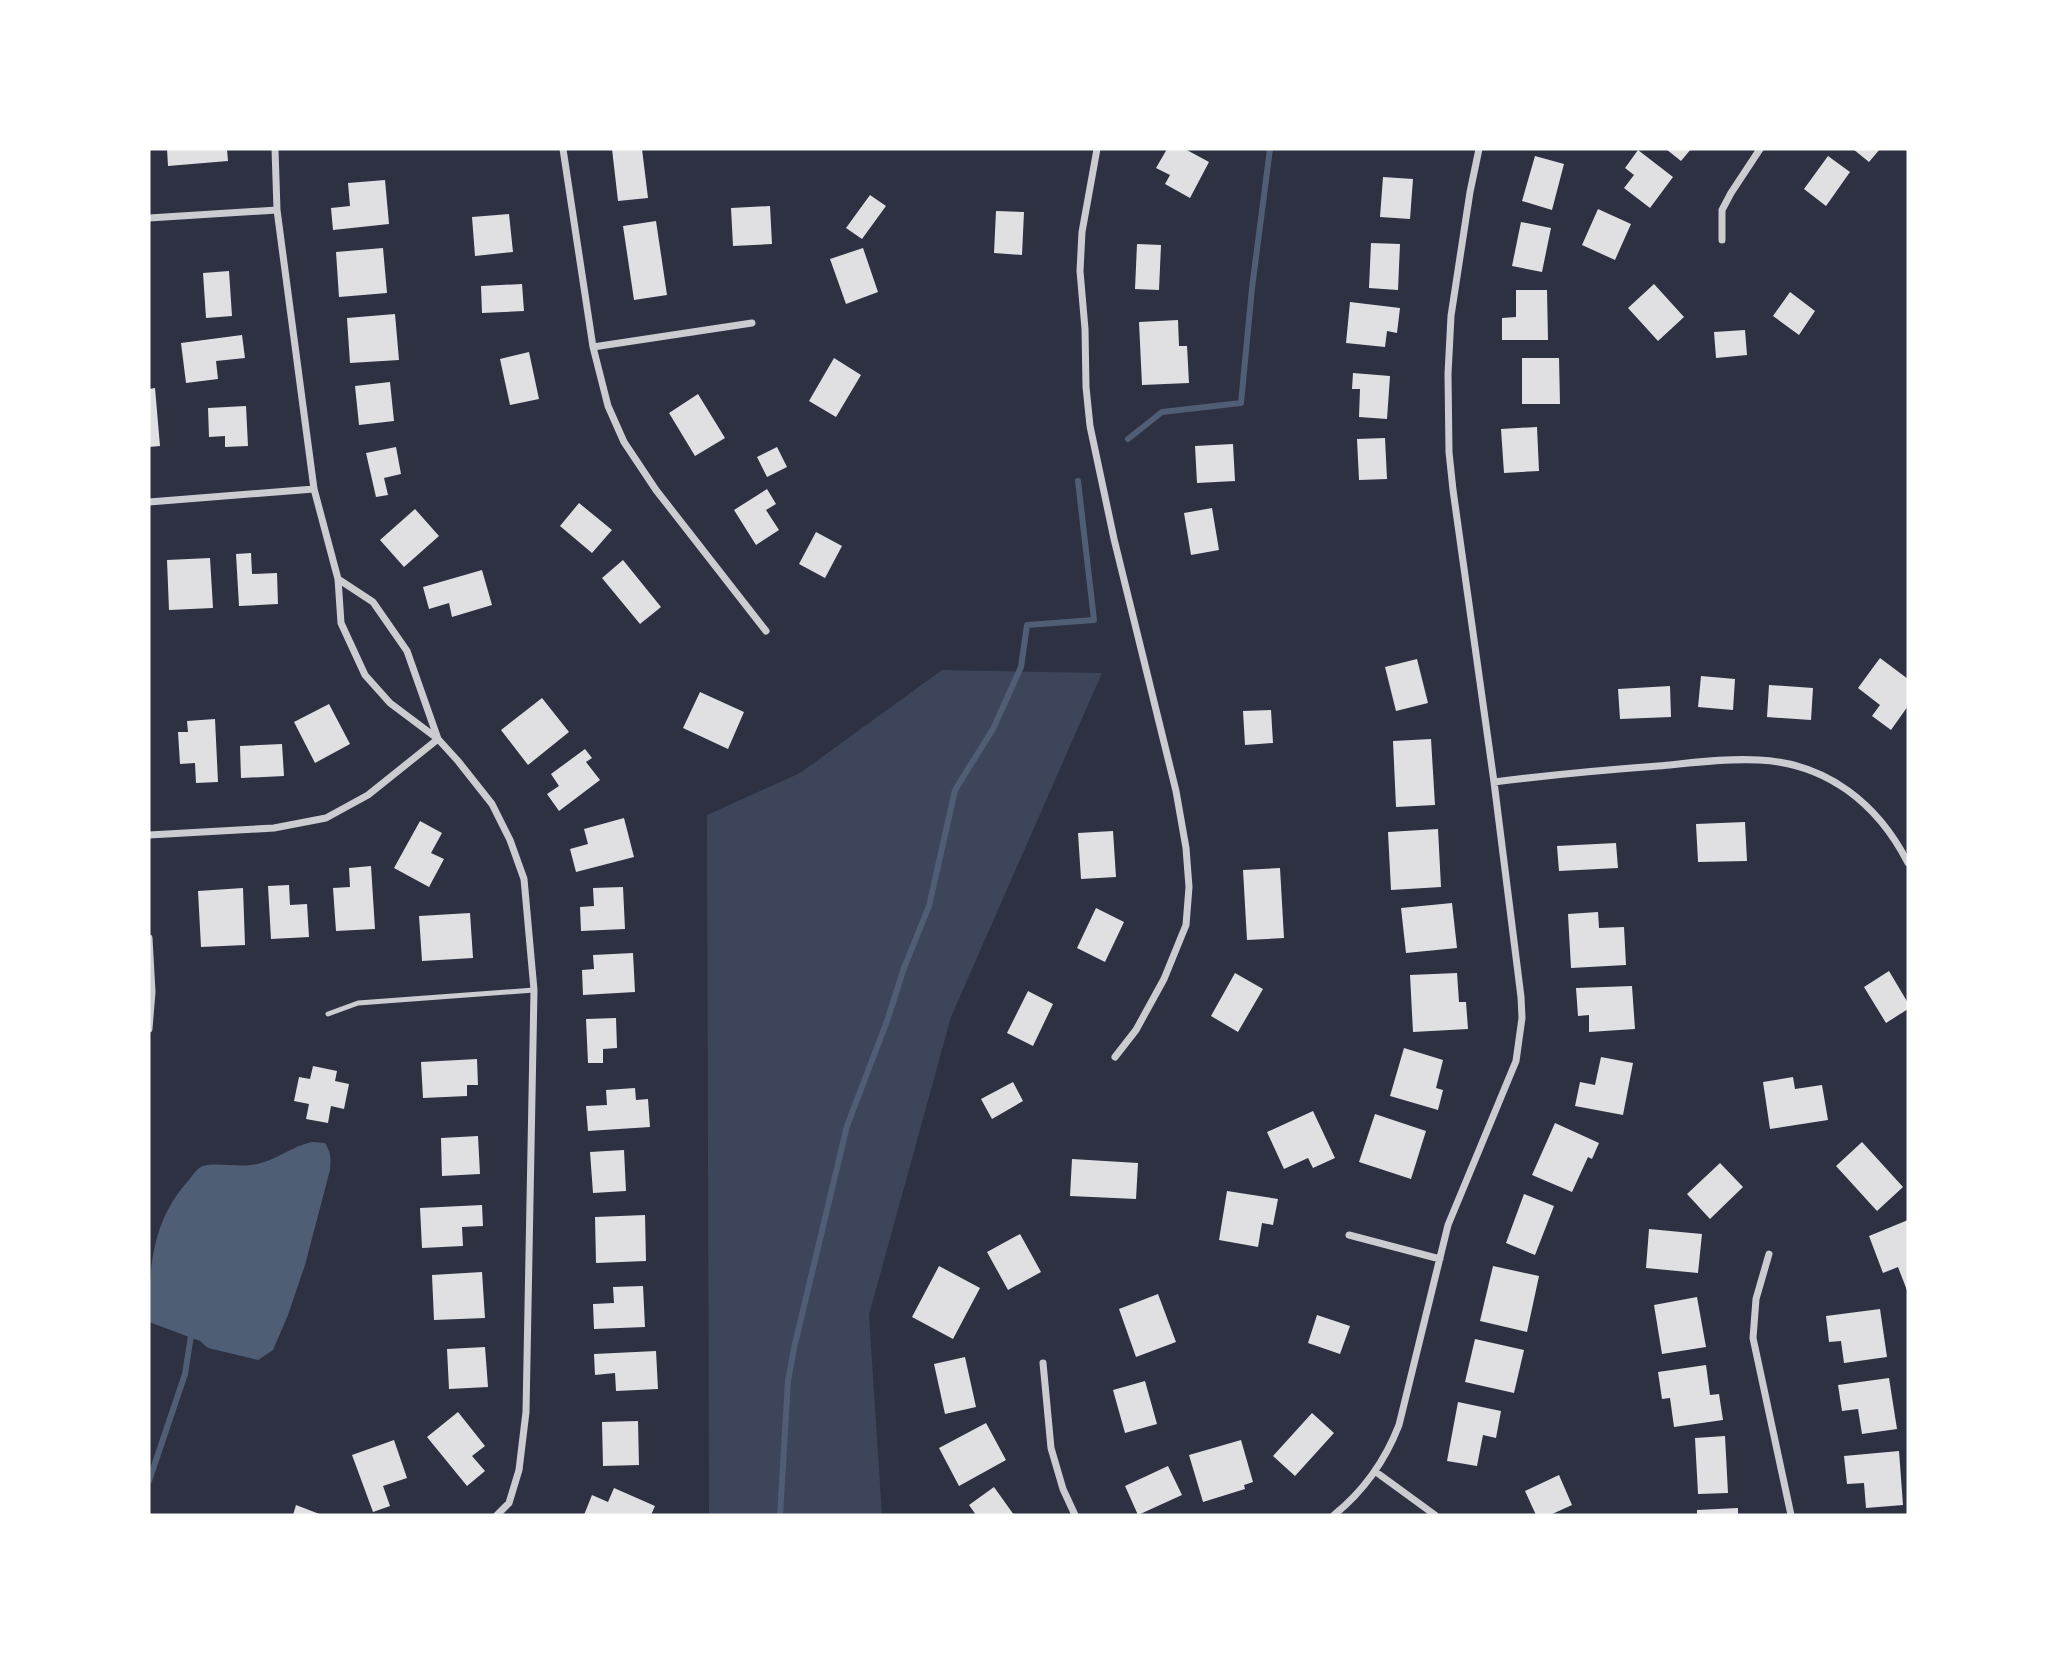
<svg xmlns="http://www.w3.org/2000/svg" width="2057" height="1664" font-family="'DejaVu Sans',sans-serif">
  <rect width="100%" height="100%" fill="#2d3142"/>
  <path fill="#3c4559" d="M942 670 1102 673 951 1017 869 1315 882 1515H709L707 815 800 773Z"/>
  <path fill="#4f5d75" d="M312 1142 325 1143C331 1152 331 1159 330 1170L305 1265 288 1315 273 1350 258 1360 208 1348 200 1341 149 1322C149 1270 151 1222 188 1181 193 1175 197 1168 203 1166 217 1162 240 1168 257 1164 277 1160 292 1146 312 1142Z"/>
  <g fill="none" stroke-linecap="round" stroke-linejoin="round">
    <path stroke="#4f5d75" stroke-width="6" d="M1128 439 1162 412 1241 403 1252 288 1270 149
      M149 1481 185 1374 192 1329
      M780 1515 788 1381 794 1348 847 1126 887 1021 904 968 929 906 955 790 993 729 1021 667 1027 625 1094 620 1078 481"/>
  </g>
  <path fill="#e0e0e3" d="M167 149H227L228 161 168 166Z
    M612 149H642L648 198 618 201Z
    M1167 149H1185L1209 162 1190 198 1165 184 1170 175 1156 168Z
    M1666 149H1691L1681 161Z
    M1853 149H1880L1869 162Z
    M1638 150 1673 177 1650 208 1624 188 1634 175 1625 168Z
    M1535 156 1564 164 1552 210 1522 201Z
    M1828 156 1850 172 1826 206 1804 189Z
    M1383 177 1413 179 1410 219 1380 217Z
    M385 180 389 224 333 230 331 208 350 206 348 183Z
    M870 195 886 206 862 239 846 228Z
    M770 206 772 244 733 246 731 208Z
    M1598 209 1631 224 1615 260 1582 245Z
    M996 211 1024 212 1022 255 994 253Z
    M509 214 513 252 475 256 472 217Z
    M656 221 667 295 634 300 623 226Z
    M1521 222 1551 228 1542 272 1512 266Z
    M1371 243 1400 244 1398 290 1369 288Z
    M1137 244 1161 245 1159 290 1135 289Z
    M383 248 387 293 339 297 336 252Z
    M863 248 878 292 846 304 830 259Z
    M229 271 232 316 206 318 203 273Z
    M522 284 524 311 482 313 481 286Z
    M1654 284 1684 317 1658 341 1628 308Z
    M1516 290H1547L1548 340H1502V318L1516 317Z
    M1790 292 1815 311 1799 335 1773 316Z
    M1350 302 1400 308 1397 333 1387 331 1385 347 1346 343Z
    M395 314 399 360 350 363 347 318Z
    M1178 320 1179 346H1187L1189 383 1142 385 1139 322Z
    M1745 330 1747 355 1716 358 1714 332Z
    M242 335 245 358 216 361 218 379 186 383 181 343Z
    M529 352 539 399 510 405 500 359Z
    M834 358 861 375 836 417 809 401Z
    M1522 358H1559L1560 404H1522Z
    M1353 373 1390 376 1387 419 1359 417 1360 389H1352Z
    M390 382 394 421 359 425 355 386Z
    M155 388 160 446 149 447V389Z
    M698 394 725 438 695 456 669 413Z
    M246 406 248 446 225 447V436L209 437 208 408Z
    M1537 427 1539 471 1504 473 1501 429Z
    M1385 438 1387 479 1359 480 1357 439Z
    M1233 444 1235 481 1197 483 1195 446Z
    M396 447 401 474 384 478 388 495 376 497 366 453Z
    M777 447 787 467 767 477 757 457Z
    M767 489 776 504 766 510 779 530 756 545 734 510Z
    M579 503 612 530 592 553 560 526Z
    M1212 508 1219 550 1191 555 1184 513Z
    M415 509 439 536 404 567 380 540Z
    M816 532 842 546 825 578 799 564Z
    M251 553 252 574 277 573 278 604 239 606 236 554Z
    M210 558 213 608 169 610 167 560Z
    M623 560 661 607 640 624 602 578Z
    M482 570 492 605 452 617 449 603 429 609 423 587Z
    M1880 658 1908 679V706L1891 730 1872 716 1880 705 1858 688Z
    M1417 659 1428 703 1396 711 1385 667Z
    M1701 676 1735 679 1733 710 1698 707Z
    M1769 685 1813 688 1811 720 1767 717Z
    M1670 686 1671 717 1620 719 1618 689Z
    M700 692 744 712 728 749 683 728Z
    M542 698 569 732 528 765 501 730Z
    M329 704 350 744 315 763 294 722Z
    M1271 710 1273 743 1245 745 1243 711Z
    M215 719 218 782 196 783 195 763 180 764 178 732H188L187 721Z
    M1431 739 1435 805 1396 807 1393 741Z
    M282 744 284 776 241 778 240 746Z
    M585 749 592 758 586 762 600 780 559 811 547 794 559 786 551 774Z
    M624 818 634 857 576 872 570 849 588 844 584 829Z
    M420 821 442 833 431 853 444 859 429 887 394 868Z
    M1745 822 1747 861 1698 862 1696 824Z
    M1438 829 1441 887 1391 890 1388 832Z
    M1113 831 1116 877 1081 879 1078 833Z
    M1616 843 1618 868 1559 871 1557 846Z
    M371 866 375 929 336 931 333 888 350 887 349 868Z
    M1280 868 1284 938 1247 940 1243 870Z
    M289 885 290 905 307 904 309 937 271 939 268 886Z
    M623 887 625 929 581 931 580 907 594 906 593 888Z
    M243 888 245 945 201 947 198 891Z
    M1452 903 1457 948 1406 953 1401 908Z
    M1096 908 1124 922 1105 962 1077 948Z
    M1598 912 1599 928 1624 927 1626 965 1571 968 1568 914Z
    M470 913 473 958 422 961 419 916Z
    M633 953 635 992 583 995 582 970 594 969 593 955Z
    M1889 971 1908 1003V1009L1886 1023 1864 987Z
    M1235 973 1263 989 1238 1032 1211 1016Z
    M1457 973 1459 1002H1466L1468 1029 1413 1032 1410 975Z
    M1632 986 1635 1029 1589 1032V1015L1578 1016 1576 988Z
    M1028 991 1053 1004 1033 1046 1007 1033Z
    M616 1018 617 1048 603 1049V1063H588L586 1019Z
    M1404 1048 1443 1060 1436 1088 1443 1090 1438 1110 1390 1096Z
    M1601 1057 1633 1063 1623 1115 1575 1106 1580 1082 1595 1085Z
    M477 1059 478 1085H467V1096L423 1098 421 1062Z
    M313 1066 337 1071 335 1081 349 1084 344 1109 331 1106 328 1123 306 1119 309 1104 294 1101 299 1077 310 1079Z
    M1793 1077 1795 1089 1822 1085 1828 1120 1770 1129 1763 1082Z
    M1013 1082 1023 1101 992 1119 981 1099Z
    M635 1088 636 1100 648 1099 650 1127 588 1131 586 1106 607 1105 606 1090Z
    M1313 1111 1335 1158 1313 1168 1308 1158 1284 1169 1267 1132Z
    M1375 1114 1426 1131 1411 1179 1359 1162Z
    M1555 1123 1599 1143 1592 1159 1588 1157 1572 1192 1532 1175Z
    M478 1136 480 1174 442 1176 441 1138Z
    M1862 1142 1903 1187 1877 1211 1836 1166Z
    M624 1150 626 1191 593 1193 590 1152Z
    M1072 1159 1138 1163 1136 1199 1070 1196Z
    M1720 1163 1743 1187 1710 1219 1687 1194Z
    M1227 1191 1278 1199 1273 1225 1262 1223 1258 1247 1219 1240Z
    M1524 1194 1554 1206 1535 1255 1506 1243Z
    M482 1205 483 1226 462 1227 463 1246 422 1248 420 1208Z
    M645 1215 646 1261 596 1263 595 1217Z
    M1908 1220V1293L1898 1267 1883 1273 1869 1236Z
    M1649 1229 1702 1234 1698 1273 1646 1268Z
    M1020 1234 1041 1272 1008 1290 987 1252Z
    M939 1266 980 1288 953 1339 912 1317Z
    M1493 1266 1539 1276 1527 1332 1480 1321Z
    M482 1272 485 1318 434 1320 432 1275Z
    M643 1286 645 1327 594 1329 593 1304 614 1303 613 1287Z
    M1158 1294 1176 1342 1136 1357 1119 1309Z
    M1697 1297 1706 1347 1662 1354 1654 1305Z
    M1880 1309 1887 1357 1844 1363 1841 1341 1829 1342 1826 1316Z
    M1317 1315 1350 1326 1340 1354 1308 1343Z
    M1475 1339 1524 1350 1514 1393 1465 1382Z
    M485 1347 488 1387 449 1389 447 1349Z
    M656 1351 658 1389 616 1391 615 1373 595 1375 594 1354Z
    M965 1357 976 1407 945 1414 934 1364Z
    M1706 1365 1710 1395 1719 1394 1723 1420 1674 1427 1670 1398 1662 1399 1658 1372Z
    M1889 1378 1897 1429 1862 1434 1858 1409 1842 1411 1838 1385Z
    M1145 1381 1157 1424 1125 1433 1113 1390Z
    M1458 1402 1501 1411 1496 1438 1483 1435 1477 1466 1447 1461Z
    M458 1412 485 1446 472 1456 485 1471 467 1486 427 1437Z
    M1312 1413 1334 1433 1295 1476 1273 1456Z
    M638 1421 639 1465 603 1466 602 1422Z
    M986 1423 1006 1460 959 1486 939 1448Z
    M1725 1436 1728 1493 1698 1494 1695 1438Z
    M394 1440 407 1478 383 1486 390 1506 373 1512 352 1455Z
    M1241 1440 1253 1482 1244 1485 1245 1489 1203 1502 1189 1455Z
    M1899 1451 1903 1505 1866 1508 1864 1483 1847 1484 1844 1456Z
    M1168 1466 1182 1495 1138 1515 1125 1486Z
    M1559 1475 1572 1505 1550 1515H1536L1525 1491Z
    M994 1487 1014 1515H976L969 1505Z
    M614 1488 655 1506 651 1515H584L592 1495 608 1502Z
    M296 1505 322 1515H293Z
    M1738 1508V1515H1697V1510Z"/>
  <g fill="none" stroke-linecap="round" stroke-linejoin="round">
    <path stroke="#caccd0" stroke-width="5" d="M328 1014 358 1003 534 990"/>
    <path stroke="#caccd0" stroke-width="7" d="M275 149 277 210 314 489 338 579 341 623 365 675 390 703 438 739 458 761 492 804 510 840 524 879 534 990 526 1412 519 1470 509 1503 497 1515
      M563 149 593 347 608 406 624 442 656 490 766 631
      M1097 149 1082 232 1080 271 1085 329 1086 387 1090 426 1114 539 1176 791 1186 848 1189 887 1186 925 1164 979 1136 1030 1115 1057
      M149 218 277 210
      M1722 240V210L1731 193 1760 149
      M593 347 752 323
      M149 502 314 489
      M338 579 373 602 407 651 438 739
      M1494 782C1549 775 1603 770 1658 766 1691 763 1726 758 1759 760 1827 763 1878 804 1908 863
      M149 835 274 828 326 818 368 795 438 739
      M149 938 152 992 149 1029
      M1349 1235 1440 1259
      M1769 1254 1756 1299 1753 1338 1791 1515
      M1043 1363 1051 1448 1063 1489 1075 1515
      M1376 1472 1435 1515
      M1334 1515C1365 1490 1385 1461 1399 1425L1448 1225 1516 1061 1522 1018 1521 997 1494 782 1453 490 1449 452 1448 374 1451 316 1470 192 1479 149"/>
  </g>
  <rect width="2057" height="1664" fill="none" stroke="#ffffff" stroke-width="301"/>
</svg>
